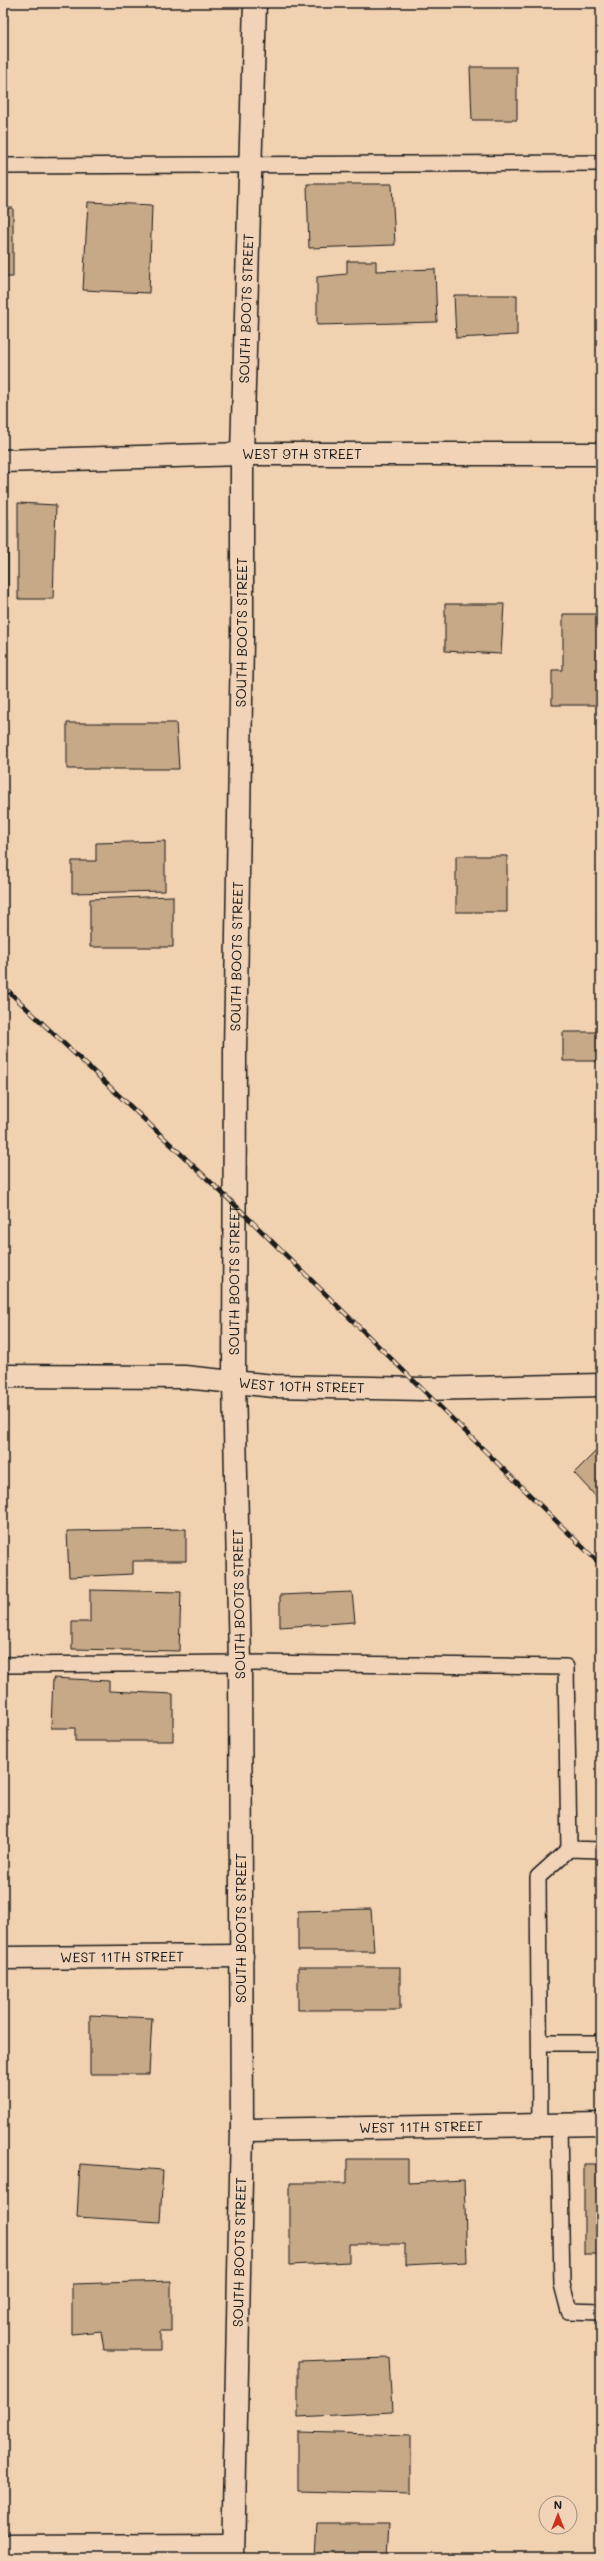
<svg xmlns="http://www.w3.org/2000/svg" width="604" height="2561" font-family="Mali,sans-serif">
  <rect width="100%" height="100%" fill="#f1d2b0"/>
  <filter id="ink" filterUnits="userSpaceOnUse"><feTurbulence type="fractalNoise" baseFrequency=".025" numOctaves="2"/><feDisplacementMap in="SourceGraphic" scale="8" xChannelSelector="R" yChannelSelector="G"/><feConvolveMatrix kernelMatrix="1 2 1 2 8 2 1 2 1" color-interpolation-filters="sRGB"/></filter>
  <g filter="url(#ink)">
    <path fill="#c6a986" stroke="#1c1c1c" d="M470 67H517V120H472Z
      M307 184H392L395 245 309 248Z
      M88 202 152 205 149 293 83 290Z
      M3 208H13V277H3Z
      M347 261H376V271L435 269 437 322 317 325V277L347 274Z
      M454 295H517V335L456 338Z
      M18 503 56 505 53 599H18Z
      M3 519H8V596H3Z
      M445 604H504L501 654 445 651Z
      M563 614H601V705H552V670H563Z
      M67 723H176L179 769H67Z
      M165 841V891L72 893V861H96V843Z
      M600 843 601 931H597Z
      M456 856H507V912H456Z
      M173 896V947H90V899Z
      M563 1032H601V1061H563Z
      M601 1446V1502L574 1473Z
      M186 1529V1561H133V1574L69 1577 67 1531Z
      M90 1590 181 1592 179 1651 72 1649V1622H90Z
      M352 1592 355 1622 280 1627V1595Z
      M53 1678 109 1681V1691L173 1694V1741H75V1728H51Z
      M371 1909 374 1951H298V1911Z
      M298 1967H400V2010H298Z
      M90 2015 152 2018 149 2074H90Z
      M347 2159H408V2183L464 2180 467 2262 405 2265V2244H349V2262L290 2265V2183H347Z
      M80 2164 163 2170 160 2222 77 2217Z
      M584 2164H601V2254H584Z
      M171 2281V2331H160V2350H104L101 2331 72 2334V2284Z
      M389 2358 392 2412 298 2417V2361Z
      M298 2432 411 2435V2494L298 2491Z
      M317 2523H389L387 2558H315Z"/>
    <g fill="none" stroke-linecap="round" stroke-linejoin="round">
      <defs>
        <path id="lane" d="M3 166 601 163
          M3 1665 240 1663 566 1667 569 1849
          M540 2043H601
          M540 2125 538 1877 569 1849 601 1850
          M559 2125 562 2284 569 2311 601 2312"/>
        <g id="street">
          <path id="s1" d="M3 461 242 454H601"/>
          <path id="s2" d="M3 1376 184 1377 274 1386 423 1389 601 1385"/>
          <path id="s3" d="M3 1958 242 1956"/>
          <path id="s4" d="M242 2130 601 2124"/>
          <path d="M3 2546 232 2545"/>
          <path id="s5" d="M233 2558 242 2130 240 1663 234 1382 235 1052 242 641V454L255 3"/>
        </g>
      </defs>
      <use href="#lane" stroke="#1c1c1c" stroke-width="18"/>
      <use href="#street" stroke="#1c1c1c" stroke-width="25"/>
      <use href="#lane" stroke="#f1d4b7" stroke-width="15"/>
      <use href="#street" stroke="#f1d4b7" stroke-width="22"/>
      <defs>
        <path id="rail" d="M3 986 236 1206 601 1565"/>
      </defs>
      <use href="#rail" stroke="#1c1c1c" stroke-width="4.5"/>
      <use href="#rail" stroke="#f1d4b7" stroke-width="3" stroke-dasharray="9" stroke-linecap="butt"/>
    </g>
  </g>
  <g text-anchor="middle" stroke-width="3.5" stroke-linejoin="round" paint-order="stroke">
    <g font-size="14" fill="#1c1c1c" stroke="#f1d4b7">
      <text dy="5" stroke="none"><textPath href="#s5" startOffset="2250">SOUTH BOOTS STREET</textPath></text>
      <text dy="5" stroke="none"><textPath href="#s1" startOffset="299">WEST 9TH STREET</textPath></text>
      <text dy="5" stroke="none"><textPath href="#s5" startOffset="1926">SOUTH BOOTS STREET</textPath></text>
      <text dy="5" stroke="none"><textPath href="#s5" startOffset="1602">SOUTH BOOTS STREET</textPath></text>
      <text dy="5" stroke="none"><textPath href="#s5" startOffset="1278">SOUTH BOOTS STREET</textPath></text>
      <text dy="5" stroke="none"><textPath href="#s2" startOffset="299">WEST 10TH STREET</textPath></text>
      <text transform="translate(239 1604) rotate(-91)" y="5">SOUTH BOOTS STREET</text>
      <text transform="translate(241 1928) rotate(-90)" y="5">SOUTH BOOTS STREET</text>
      <text dy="5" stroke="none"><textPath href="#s3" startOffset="119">WEST 11TH STREET</textPath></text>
      <text dy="5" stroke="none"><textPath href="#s4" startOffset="179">WEST 11TH STREET</textPath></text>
      <text dy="5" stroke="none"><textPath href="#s5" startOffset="306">SOUTH BOOTS STREET</textPath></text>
    </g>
  </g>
  <rect width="604" height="2561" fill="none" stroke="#f1d4b7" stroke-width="16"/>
  <rect x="8" y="8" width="588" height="2545" fill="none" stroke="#1c1c1c" stroke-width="1.5" filter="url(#ink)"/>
  <g transform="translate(558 2515)"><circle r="19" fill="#f1d4b7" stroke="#9c8a79"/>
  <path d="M0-3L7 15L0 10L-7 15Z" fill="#c8321e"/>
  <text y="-6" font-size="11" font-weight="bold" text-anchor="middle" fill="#1c1c1c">N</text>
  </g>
</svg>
